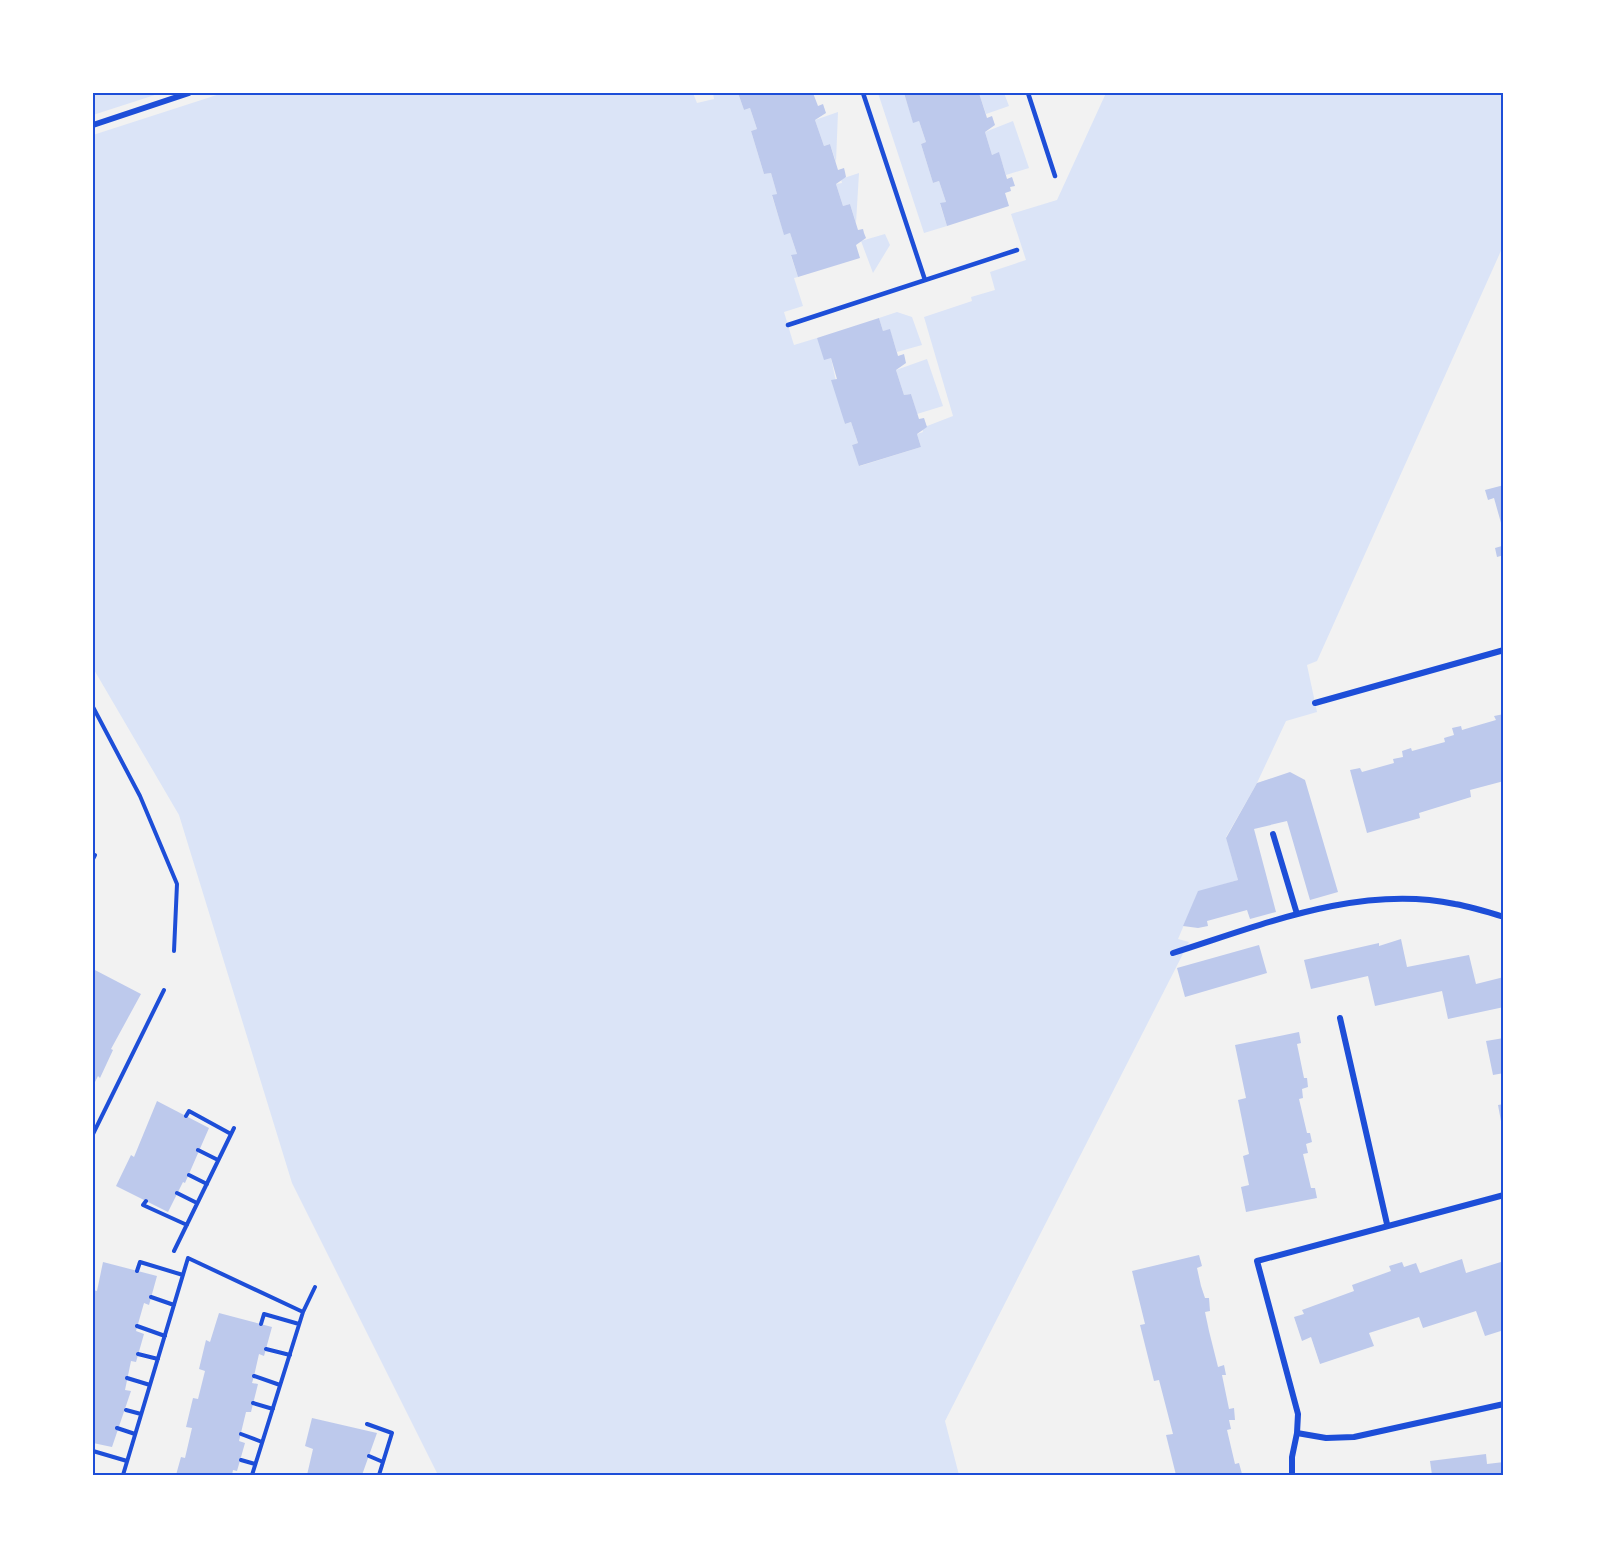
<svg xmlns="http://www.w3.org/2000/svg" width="1597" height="1568" font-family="'Fira Sans Condensed',sans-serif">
  <rect width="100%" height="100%" fill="#f2f2f2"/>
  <path fill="#dbe4f7" d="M93 93H161L93 115Z
    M223 93H693L697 103 714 99 713 93H738L744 110 750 108 757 129 751 131 764 174 771 173 777 194 772 196 784 234 790 233 797 254 791 256 798 277 794 278 803 306 784 312 793 342 794 345 817 338 831 358 845 424 851 422 858 443 852 445 860 466 921 447 917 434 923 432 922 428 953 416 924 317 972 301 971 297 995 290 990 272 1026 260 1011 214 1057 200 1106 93H1504V244L1317 661 1307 665 1317 712 1286 721 1257 783 1226 837 1238 880 1198 892 1178 939 1189 942 945 1421 959 1475H438L292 1183 179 815 93 668V135Z
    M878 93H904L913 122 919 121 926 142 921 144 933 183 939 181 946 202 940 204 947 226 924 233Z
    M979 93H1004L1009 106 986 114Z
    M838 112 836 162 830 144 824 146 815 120Z
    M1013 121 1029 168 1006 175 999 153 992 155 985 132Z
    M859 173 856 223 850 204 843 206 836 184 842 183 841 179Z
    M885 234 890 245 873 273 861 241Z
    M897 312 912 317 922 345 897 352 890 330 883 331 879 318Z
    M927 359 943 406 917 414 911 394 904 395 896 370Z"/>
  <path fill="#bdc9ec" d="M738 93H813L818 106 823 104 826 113 815 120 824 146 830 144 838 170 844 168 845 172 846 177 836 184 843 206 850 204 858 230 863 229 864 233 866 238 856 245 860 258 798 277 791 255 797 254 790 233 784 235 772 195 777 194 771 173 764 174 751 131 757 129 750 108 744 110Z
    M904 93H979L987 118 992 116 995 125 985 132 992 155 999 152 1007 179 1012 177 1015 186 1010 187 1011 191 1005 193 1009 206 947 226 940 203 946 202 939 181 933 183 921 144 926 142 919 121 913 123Z
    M879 318 883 331 890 329 898 356 904 354 906 363 896 370 904 395 911 394 919 419 924 418 927 427 917 434 921 447 859 466 852 445 858 443 851 422 845 424 831 380 837 379 831 358 824 360 817 338Z
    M1504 485V530H1503L1494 498 1488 500 1485 490Z
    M1501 542H1504V555L1497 557 1495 548 1502 546Z
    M1504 714V781L1470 790 1471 797 1419 813 1420 818 1367 833 1350 770 1360 768 1362 772 1394 763 1393 759 1403 757 1402 751 1411 748 1412 751 1445 742 1444 738 1454 735 1452 728 1461 726 1462 730 1472 727 1496 720 1494 716Z
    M1290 772 1305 780 1338 892 1310 900 1287 821 1254 829 1276 912 1250 919 1247 910 1207 921 1208 926 1198 928 1183 926 1198 891 1238 880 1226 838 1257 783Z
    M1401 939 1407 967 1469 955 1476 984 1504 977V1007L1448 1019 1442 991 1375 1006 1368 976 1311 989 1304 960 1379 943V946Z
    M1259 945 1267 973 1185 997 1177 968Z
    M93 969 141 994 111 1049 113 1050 100 1078 98 1076 93 1086Z
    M1299 1032 1301 1043 1297 1044 1304 1078H1307L1308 1087 1302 1089 1303 1098 1299 1099 1307 1133H1310L1312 1142 1306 1144 1308 1153 1303 1154 1311 1188H1315L1317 1198 1246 1212 1241 1187 1249 1185 1243 1156 1249 1154 1238 1100 1246 1098 1235 1045Z
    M1504 1038V1073L1493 1075 1486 1041Z
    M157 1101 209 1128 185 1183 183 1182 168 1212 116 1186 131 1155 134 1157Z
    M1504 1104V1132H1503L1498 1105Z
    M1199 1255 1202 1266 1197 1268 1201 1286 1205 1298H1209L1210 1311 1205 1312 1209 1331 1218 1367 1224 1365 1226 1375H1222L1229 1409 1234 1408 1235 1420H1229L1231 1429 1227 1430 1235 1464 1239 1463 1242 1474 1236 1475H1176L1166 1435 1173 1434 1159 1380 1154 1381 1140 1325 1145 1324 1132 1271Z
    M1462 1259 1466 1273 1504 1261V1330L1485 1336 1476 1311 1423 1328 1419 1317 1369 1333 1374 1346 1320 1364 1311 1337 1302 1341 1294 1317 1304 1314 1302 1310 1354 1291 1352 1285 1391 1271 1389 1266 1402 1262 1404 1267 1416 1263 1420 1273Z
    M103 1262 157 1276 149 1305 144 1303 136 1331 144 1334 136 1362 131 1361 125 1390 131 1391 112 1447 93 1443V1290L97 1291Z
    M219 1313 272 1327 264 1356 259 1354 254 1376 252 1383 258 1384 251 1412H246L239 1441 245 1443 237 1471 233 1470 232 1475H176L181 1457 185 1458 192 1428 186 1427 193 1398 198 1399 205 1371 199 1369 206 1340 210 1342Z
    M312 1418 377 1433 362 1475H307L313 1449 305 1446Z
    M1486 1454 1487 1464 1504 1462V1475H1432L1430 1461Z"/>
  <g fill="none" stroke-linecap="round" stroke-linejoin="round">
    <path stroke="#1d4ed8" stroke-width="4" d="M93 707 140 796 177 884 174 951
      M93 859 95 855
      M186 1116 189 1111 231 1134
      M93 1134 164 990
      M198 1150 218 1160
      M189 1175 207 1184
      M177 1193 197 1203
      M146 1201 143 1205 187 1225
      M174 1251 234 1128
      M137 1271 140 1262 183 1275
      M151 1297 174 1305
      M303 1312 315 1287
      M261 1324 264 1314 299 1324
      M137 1326 165 1336
      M266 1349 290 1355
      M138 1354 158 1359
      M254 1376 280 1385
      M127 1378 150 1385
      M253 1403 273 1409
      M126 1410 141 1414
      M367 1424 392 1433 383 1462
      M117 1428 135 1434
      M241 1434 262 1442
      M93 1451 127 1461
      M369 1456 383 1462 379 1475
      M241 1460 255 1464
      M123 1475 188 1258 303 1312 252 1475"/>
    <path stroke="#1d4ed8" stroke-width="4.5" d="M863 93 925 280
      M1028 93 1055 176
      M788 325 1017 250"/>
    <path stroke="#1d4ed8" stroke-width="6" d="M93 125 189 93
      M1315 703 1504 650
      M1273 834 1297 914
      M1173 953C1262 925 1360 884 1455 904 1472 907 1488 912 1504 917
      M1340 1018 1387 1224
      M1297 1433 1298 1414 1257 1261 1504 1195
      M1292 1475V1457L1297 1433 1326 1438 1354 1437 1504 1404"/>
  </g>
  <rect width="1597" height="1568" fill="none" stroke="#ffffff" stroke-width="189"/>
  <rect x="94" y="94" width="1408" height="1380" fill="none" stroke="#1d4ed8" stroke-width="2"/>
</svg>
